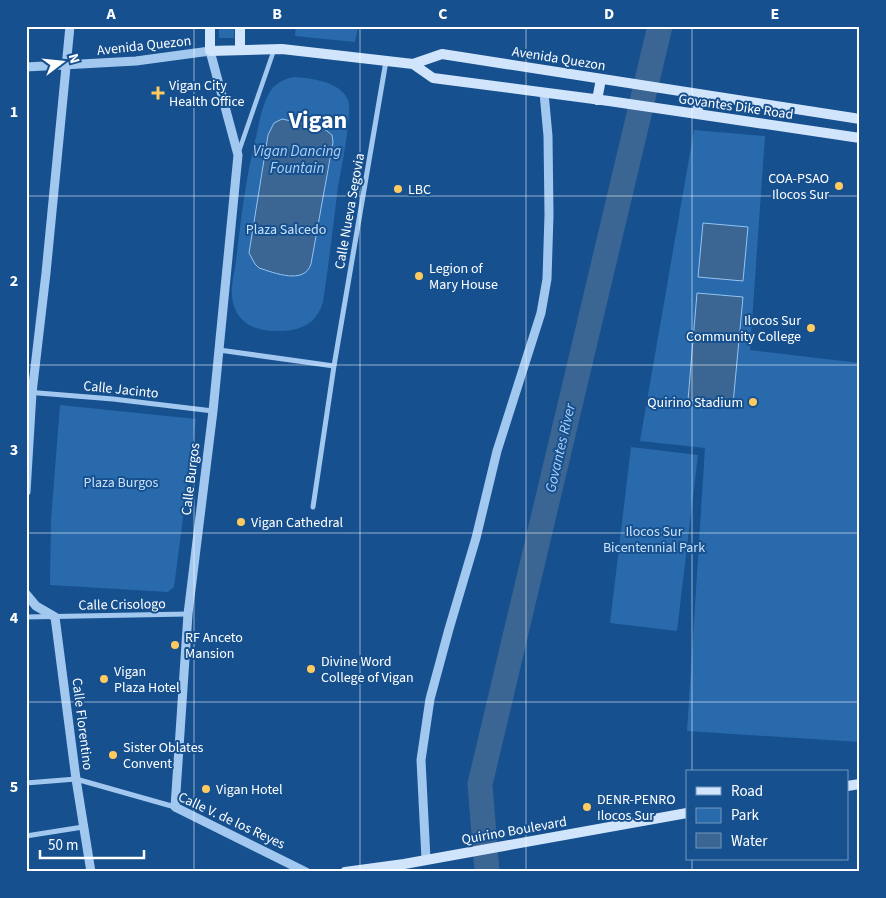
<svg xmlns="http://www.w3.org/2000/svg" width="886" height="898" font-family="'Source Sans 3',sans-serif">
  <rect width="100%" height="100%" fill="#16508e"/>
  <path fill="#296aad" d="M219 26H234V38H219Z
    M296 26H358V28L355 42 295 36Z
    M294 77C310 78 340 81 348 100 353 111 341 171 338 187 333 225 329 264 323 302 318 318 309 327 292 330 270 333 242 331 234 306 229 293 234 274 236 261 241 218 246 175 257 133 260 118 263 102 271 90 277 82 285 79 294 77Z
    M694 130 765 136 750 350 860 363V742L687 731 705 448 640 441Z
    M60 405 196 419 174 587 168 592 50 585 51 520Z
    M631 447 698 455 677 631 610 623Z"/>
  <path fill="#3b6592" stroke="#94c4f2" d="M282 119 323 128 332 135 333 142 311 264C304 285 275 273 259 268L255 264 249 253 268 135 274 123Z
    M703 223 748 227 743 281 698 277Z
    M697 293 743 297 733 404 688 400Z"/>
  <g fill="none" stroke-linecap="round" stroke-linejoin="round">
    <path stroke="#3b6592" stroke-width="25" d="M487 872 480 784 660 26"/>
    <path stroke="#a2c8ef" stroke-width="4.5" d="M239 151 274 50"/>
    <path stroke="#a2c8ef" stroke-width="5" d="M219 350 334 366
      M26 392 113 399 213 411
      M313 507 334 366 386 61
      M26 617 188 614
      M26 783 76 779 175 807
      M26 836 83 827"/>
    <path stroke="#a2c8ef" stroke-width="9" d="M26 67 136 61 210 51 238 155 213 411 188 614 175 807 306 872
      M26 492 32 393 46 273 70 26
      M26 594 36 606 55 617 76 779 91 872
      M426 859 421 760 430 699 449 629 476 538 497 451 541 313 547 279 549 215 548 136 544 93"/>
    <path stroke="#d0e4fb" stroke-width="10" d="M210 26V51L282 49 413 64 442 54 860 119
      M240 50V26
      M413 64 433 78 609 101 860 138
      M597 100 601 79
      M697 114 700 95
      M847 786 860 784
      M345 872 404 864 687 813"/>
  </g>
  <path fill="none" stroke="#fff" stroke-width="1" stroke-opacity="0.55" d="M194 26V872M360 26V872M526 26V872M692 26V772M26 196H860M26 365H860M26 533H860M26 702H860M692 859V872"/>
  <g fill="#ffca60" stroke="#16508e" stroke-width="2">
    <path d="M155.5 85.5h5v5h5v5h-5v5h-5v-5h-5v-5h5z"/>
    <circle cx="839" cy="186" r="5"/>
    <circle cx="398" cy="189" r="5"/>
    <circle cx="419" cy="276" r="5"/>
    <circle cx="811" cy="328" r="5"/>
    <circle cx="753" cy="402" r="5"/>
    <circle cx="241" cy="522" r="5"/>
    <circle cx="175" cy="645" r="5"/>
    <circle cx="311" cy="669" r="5"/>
    <circle cx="104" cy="679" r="5"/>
    <circle cx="113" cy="755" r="5"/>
    <circle cx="206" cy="789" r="5"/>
    <circle cx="587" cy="807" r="5"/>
  </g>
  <g text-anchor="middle" stroke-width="4" stroke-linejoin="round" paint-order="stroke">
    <g font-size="14" fill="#fff" stroke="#16508e">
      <text transform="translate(144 45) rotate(-6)" y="5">Avenida Quezon</text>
      <text transform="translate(559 58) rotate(9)" y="5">Avenida Quezon</text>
      <text transform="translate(736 106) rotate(8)" y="5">Govantes Dike Road</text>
      <text transform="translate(349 211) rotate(-80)" y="5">Calle Nueva Segovia</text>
      <text transform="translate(121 389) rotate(6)" y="5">Calle Jacinto</text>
      <text transform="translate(190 479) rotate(-83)" y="5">Calle Burgos</text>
      <text transform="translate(122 604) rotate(-1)" y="5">Calle Crisologo</text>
      <text transform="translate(83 724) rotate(83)" y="5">Calle Florentino</text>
      <text transform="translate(232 820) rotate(25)" y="5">Calle V. de los Reyes</text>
      <text transform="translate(514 830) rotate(-10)" y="5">Quirino Boulevard</text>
    </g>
    <g font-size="14" fill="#fff" stroke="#16508e" text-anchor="start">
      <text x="169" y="90">Vigan City<tspan x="169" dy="16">Health Office</tspan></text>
      <text x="829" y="183" text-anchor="end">COA-PSAO<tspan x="829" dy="16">Ilocos Sur</tspan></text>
      <text x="408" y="194">LBC</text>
      <text x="429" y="273">Legion of<tspan x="429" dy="16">Mary House</tspan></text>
      <text x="801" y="325" text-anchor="end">Ilocos Sur<tspan x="801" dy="16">Community College</tspan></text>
      <text x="743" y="407" text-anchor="end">Quirino Stadium</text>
      <text x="251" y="527">Vigan Cathedral</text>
      <text x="185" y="642">RF Anceto<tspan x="185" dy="16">Mansion</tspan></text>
      <text x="321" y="666">Divine Word<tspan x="321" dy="16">College of Vigan</tspan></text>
      <text x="114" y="676">Vigan<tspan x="114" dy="16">Plaza Hotel</tspan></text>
      <text x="123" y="752">Sister Oblates<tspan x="123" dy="16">Convent</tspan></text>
      <text x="216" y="794">Vigan Hotel</text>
      <text x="597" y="804">DENR-PENRO<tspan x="597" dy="16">Ilocos Sur</tspan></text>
    </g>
    <g font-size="14" fill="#c8e1fb" stroke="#16508e">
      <text x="286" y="234">Plaza Salcedo</text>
      <text x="121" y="487">Plaza Burgos</text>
      <text x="654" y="536">Ilocos Sur<tspan x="654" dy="16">Bicentennial Park</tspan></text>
    </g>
    <g font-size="15" font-style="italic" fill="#aed2f7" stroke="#16508e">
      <text x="297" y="156">Vigan Dancing<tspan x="297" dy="17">Fountain</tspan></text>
      <text transform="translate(560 448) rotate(-77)" y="5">Govantes River</text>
    </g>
    <g font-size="24" font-weight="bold" fill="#fff" stroke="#16508e">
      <text x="318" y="128">Vigan</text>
    </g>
  </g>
  <rect width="886" height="898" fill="none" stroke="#16508e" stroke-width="55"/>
  <rect x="686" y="770" width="162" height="90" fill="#16508e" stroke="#7396bb"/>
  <rect x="696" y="787" width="25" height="8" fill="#d0e4fb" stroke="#7396bb"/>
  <text x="731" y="796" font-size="15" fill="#ffffff">Road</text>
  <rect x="696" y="808" width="25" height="15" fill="#296aad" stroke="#7396bb"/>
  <text x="731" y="820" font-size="15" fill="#ffffff">Park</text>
  <rect x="696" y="833" width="25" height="15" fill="#3b6592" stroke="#7396bb"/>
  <text x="731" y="846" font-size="15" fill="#ffffff">Water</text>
  <g transform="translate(62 62) rotate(74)" stroke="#16508e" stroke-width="4" paint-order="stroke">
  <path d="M0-4L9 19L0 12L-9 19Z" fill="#ffffff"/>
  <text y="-8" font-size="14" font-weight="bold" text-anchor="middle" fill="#ffffff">N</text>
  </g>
  <path d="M40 850v8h104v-8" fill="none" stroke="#ffffff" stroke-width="2.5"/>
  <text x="48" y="850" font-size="15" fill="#ffffff" stroke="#16508e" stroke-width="4" paint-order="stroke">50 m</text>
  <rect x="28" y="28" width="830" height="842" fill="none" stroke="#fff" stroke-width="2"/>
  <g font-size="16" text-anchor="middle" font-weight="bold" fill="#fff">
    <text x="111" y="19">A</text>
    <text x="277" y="19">B</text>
    <text x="443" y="19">C</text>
    <text x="609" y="19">D</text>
    <text x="775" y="19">E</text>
    <text x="14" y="117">1</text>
    <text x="14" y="286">2</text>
    <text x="14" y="455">3</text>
    <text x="14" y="623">4</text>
    <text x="14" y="792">5</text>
  </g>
</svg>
